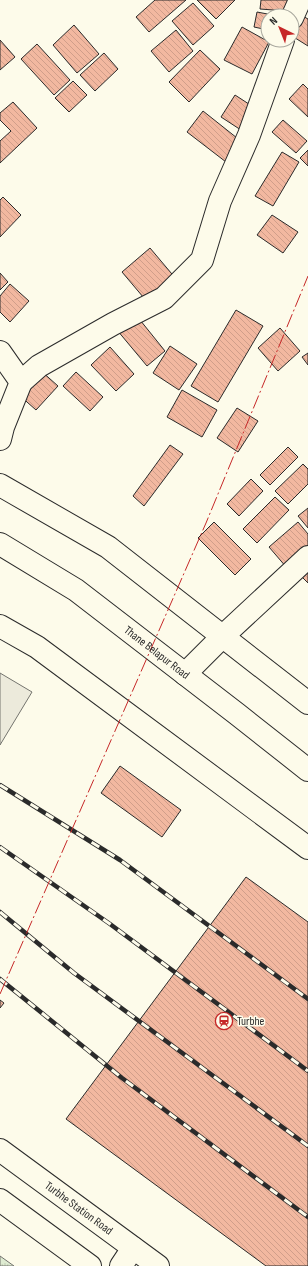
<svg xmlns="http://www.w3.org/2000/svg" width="308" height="1266" font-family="'Sofia Sans Condensed',sans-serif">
  <defs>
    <pattern id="park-tufts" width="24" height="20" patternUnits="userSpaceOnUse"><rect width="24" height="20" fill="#deebd1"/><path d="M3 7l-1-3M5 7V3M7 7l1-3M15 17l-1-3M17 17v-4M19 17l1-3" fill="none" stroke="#bfcab4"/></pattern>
    <pattern id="building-back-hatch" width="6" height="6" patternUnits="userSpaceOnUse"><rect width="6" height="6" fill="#f2b8a0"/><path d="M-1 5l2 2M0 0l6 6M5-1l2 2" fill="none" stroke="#d09e8a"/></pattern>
  </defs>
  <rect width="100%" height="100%" fill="#fdfbea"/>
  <path fill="url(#park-tufts)" stroke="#74746e" d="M0 1256 14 1266H0Z"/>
  <path fill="#eceadb" stroke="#74746e" d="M0 673 32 692 0 745Z"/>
  <path fill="url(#building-back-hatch)" stroke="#2b2b2b" d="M155 0H186L149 32 136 17Z
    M197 0H235L216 19Z
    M261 0H288L287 11 260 9Z
    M193 3 214 26 193 45 172 21Z
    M257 12 278 16H268V30L254 27Z
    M301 15 308 19V46L292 36V30Z
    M74 25 99 54 77 73 53 45Z
    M242 27 269 42 252 74 224 60Z
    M176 30 193 51 169 72 151 51Z
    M0 40 15 57 0 70Z
    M37 44 70 80 54 95 21 59Z
    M200 50 220 69 189 102 169 82Z
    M104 53 118 69 95 91 80 75Z
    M73 81 87 95 69 112 55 98Z
    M303 84 308 89V117L289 99Z
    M235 95 255 108 241 130 221 117Z
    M13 102 37 128 0 163V141L11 131 0 120V113Z
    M203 111 237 138 226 162 187 132Z
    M283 120 307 141 296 153 272 132Z
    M308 150V166L300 158Z
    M282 152 299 162 273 206 255 196Z
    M3 197 21 215 0 237V200Z
    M272 215 298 232 283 253 257 235Z
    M150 248 177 280 149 304 122 272Z
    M0 273 8 282 0 290Z
    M10 284 29 301 10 322 0 312V296Z
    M236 310 263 326 218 402 191 386Z
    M136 315 165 351 147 366 117 330Z
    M280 328 300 351 278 371 258 348Z
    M170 346 197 364 179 390 153 373Z
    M110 347 134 374 116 391 91 365Z
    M308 353V365L302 357Z
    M40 370 58 386 36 410 18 394Z
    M76 372 103 397 90 411 63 386Z
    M182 390 217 410 202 437 167 417Z
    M237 408 258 421 238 452 217 438Z
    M170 445 183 454 144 506 133 496Z
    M288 447 298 457 270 485 260 475Z
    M303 464 308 469V484L288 504 275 491Z
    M251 479 263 491 239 516 227 504Z
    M275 497 289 510 257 543 243 529Z
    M308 508V528L298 516Z
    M214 522 251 559 235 575 198 538Z
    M298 522 308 534V550L287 568 269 547Z
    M308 567V583L300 575Z
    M120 766 181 810 162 837 101 793Z
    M246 877 308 922V1266H266L66 1119Z
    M0 1000 4 1003 0 1008Z"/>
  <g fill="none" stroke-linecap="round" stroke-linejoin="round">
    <defs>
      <g id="minor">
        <path d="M292 18 300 0"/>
        <path d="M0 352 21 382 3 427 0 439"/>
        <path d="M21 382 39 366 113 324 164 298 202 260 220 201 249 135 283 40"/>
        <path d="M0 626 37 647 308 848"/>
        <path d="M185 674 223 636 308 557"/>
        <path id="s1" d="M0 1150 158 1266"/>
        <path d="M0 1200 90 1266"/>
        <path d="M121 1266 133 1248"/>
      </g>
      <g id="major">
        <path d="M0 485 108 547 308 703"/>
        <path id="s2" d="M0 544 76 590 237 714 308 770"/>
      </g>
    </defs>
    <use href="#minor" stroke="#2b2b2b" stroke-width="24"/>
    <use href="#major" stroke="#2b2b2b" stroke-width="24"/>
    <use href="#minor" stroke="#fdfbea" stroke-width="22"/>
    <use href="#major" stroke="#fdfbea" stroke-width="22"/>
    <defs>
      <path id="rail" d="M0 785 120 860 308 999
        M0 847 110 924 308 1071
        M0 912 74 973 308 1146
        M0 979 122 1078 308 1217"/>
    </defs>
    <use href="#rail" stroke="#2b2b2b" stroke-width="4.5"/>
    <use href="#rail" stroke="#fdfbea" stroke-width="3" stroke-dasharray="9" stroke-linecap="butt"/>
    <path stroke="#c62828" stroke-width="1" stroke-dasharray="14 3 2 3" stroke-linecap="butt" d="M0 994 206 523 308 276"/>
  </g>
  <defs>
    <symbol id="station-ring" viewBox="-11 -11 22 22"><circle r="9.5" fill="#fdfbea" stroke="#c62828" stroke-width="1.5"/><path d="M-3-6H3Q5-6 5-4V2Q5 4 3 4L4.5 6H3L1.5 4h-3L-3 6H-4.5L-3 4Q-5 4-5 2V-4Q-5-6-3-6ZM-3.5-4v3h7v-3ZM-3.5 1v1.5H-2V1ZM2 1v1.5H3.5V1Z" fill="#c62828"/></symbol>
  </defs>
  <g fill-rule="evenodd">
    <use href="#station-ring" x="214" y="1011" width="20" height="20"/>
  </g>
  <g text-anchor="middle" stroke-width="3" stroke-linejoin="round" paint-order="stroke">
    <g font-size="12" fill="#2b2b2b" stroke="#fdfbea">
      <text dy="4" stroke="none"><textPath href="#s2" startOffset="191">Thane Belapur Road</textPath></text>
      <text dy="4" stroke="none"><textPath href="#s1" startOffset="98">Turbhe Station Road</textPath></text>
    </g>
    <g font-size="12" fill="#2b2b2b" stroke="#fdfbea" text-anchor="start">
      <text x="237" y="1025">Turbhe</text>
    </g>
  </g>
  <g transform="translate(280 28) rotate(317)"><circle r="19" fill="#fdfbea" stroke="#a9a89e"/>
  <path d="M0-3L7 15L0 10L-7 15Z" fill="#c62828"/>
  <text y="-6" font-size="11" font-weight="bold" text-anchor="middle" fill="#2b2b2b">N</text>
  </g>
</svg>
